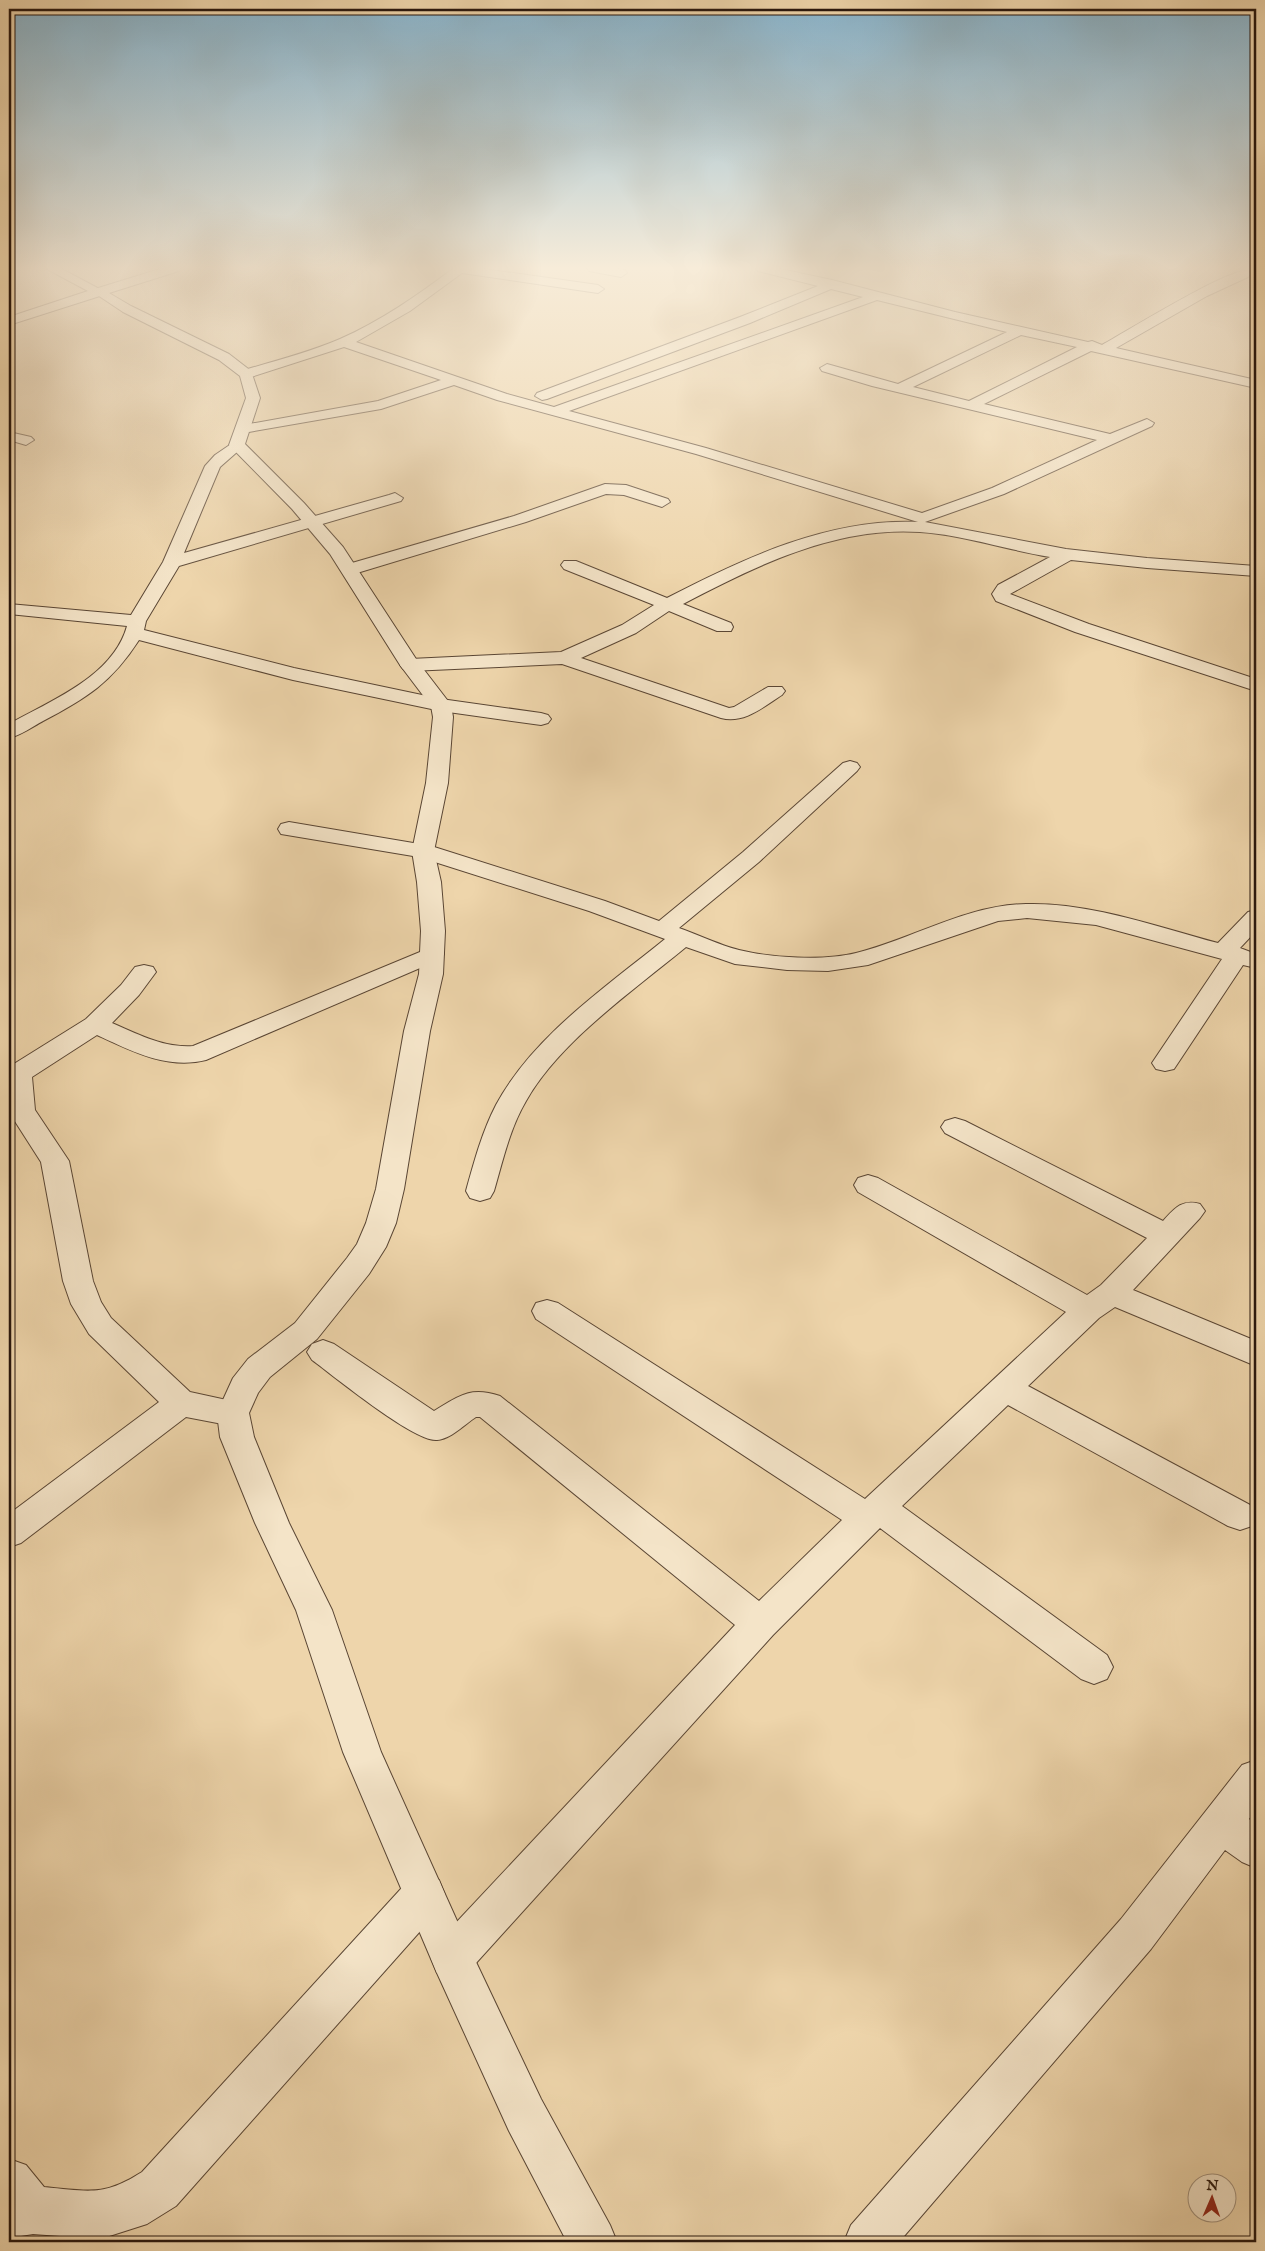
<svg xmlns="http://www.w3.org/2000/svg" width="1265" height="2251" font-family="'IM FELL English',serif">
  <rect width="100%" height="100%" fill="#eed5ab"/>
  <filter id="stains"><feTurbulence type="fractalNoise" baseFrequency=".004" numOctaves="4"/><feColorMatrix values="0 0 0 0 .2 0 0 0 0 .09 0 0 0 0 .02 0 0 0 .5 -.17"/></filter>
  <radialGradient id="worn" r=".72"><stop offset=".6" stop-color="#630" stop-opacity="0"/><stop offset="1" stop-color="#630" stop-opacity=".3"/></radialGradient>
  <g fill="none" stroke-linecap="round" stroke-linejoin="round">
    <defs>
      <path id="minor" d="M45 268H60L105 292 103 295 9 325V317L88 291Z
        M454 268H477L598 285 604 289 598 293 462 273 410 311 356 342 507 394 554 407 863 297 831 289 750 323 547 399 542 400 535 396 537 393 740 317 818 286 758 271 756 268H776L832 280 955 312 1088 342 1092 341 1102 345C1124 333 1230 267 1248 271L1250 274 1248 277 1207 296 1116 348 1256 380V388L1091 351 984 404 1110 434 1147 419 1154 423 1152 426 1004 494 925 522 1066 549 1147 558 1256 566V576L1147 568 1071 560 1010 594 1089 624 1256 679V691L1075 632 996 601 992 594 998 585 1050 557C1007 550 964 535 920 532 836 526 755 566 683 604L731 623 733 627 731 631H717L669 611 636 633 581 658 729 708 734 707 768 687H782L785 691 782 695C763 707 744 724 721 718L562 664 410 671 403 669 400 665 403 661 410 659 561 652 622 625 654 605 564 569 561 565 564 561H576L667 598C744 558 829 518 918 522L696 454 497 400 454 385 381 409 243 433 238 432 236 429 238 426 378 401 441 380 344 347 251 377 246 378 239 374 241 371C274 361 308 353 340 339 381 321 418 295 454 268ZM877 300 1007 332 898 384 827 364 820 368 822 371 872 386 1097 440 992 488 922 513 706 448 569 411ZM1021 335 1077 347 969 401 913 387Z
        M587 268H612L625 270 627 273 621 277 589 271Z
        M9 432 31 437 34 440 26 445 9 440Z
        M237 440 245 445 220 467 184 553 389 495 395 493 403 498 401 501 179 566 146 621 144 630 294 668 441 699 541 713 548 715 551 719 548 723 541 725 441 711 293 680 139 640C112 682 87 698 43 721 32 727 21 735 9 738V724C50 701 113 677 127 626L9 614V604L131 615 163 562 205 466 215 455Z
        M605 484 626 485 668 499 670 502 662 507 624 495 606 494 526 522 357 573H345L342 569 345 565 514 516Z
        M850 761 857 763 860 767 857 771 759 862 679 928C699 935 719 945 739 950 772 958 824 961 856 953 913 939 966 905 1026 904 1089 902 1158 927 1218 943L1248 912 1256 910V931L1240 948 1256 954V968L1243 965 1174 1069 1165 1071 1156 1069 1152 1063 1222 959 1096 925 1027 918 998 921 868 965 828 971 787 970 735 964 686 947C634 990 559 1042 526 1101 510 1128 503 1160 494 1191L490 1198 480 1201 470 1198 466 1191C474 1162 482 1132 496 1105 533 1036 606 987 665 939L589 911 419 857 281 834 278 829 281 824 289 822 431 846 605 901 659 921 743 852 843 763Z
        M432 947 441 949 444 954 441 959 206 1060C168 1070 131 1051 97 1035L32 1077 35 1110 69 1161 93 1281 101 1302 111 1318 190 1392 245 1404 249 1413 245 1422 233 1426 186 1417 21 1543 9 1547V1514L159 1402 89 1334 71 1304 63 1281 41 1162 9 1112V1067L86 1019 121 985 135 967 144 965 153 967 156 972 139 995 112 1023C138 1034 163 1048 193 1046Z
        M955 1118 965 1121 1163 1221C1175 1208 1182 1199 1200 1204L1205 1211 1200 1218 1133 1290 1256 1341V1366L1115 1307 1099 1318 1028 1386 1252 1506 1256 1514 1252 1526 1240 1530 1228 1526 1008 1405 902 1506 1107 1655 1113 1667 1107 1679 1094 1684 1081 1679 880 1528 773 1635 467 1973 452 1979 437 1973 431 1958 437 1943 735 1625 480 1417H476C465 1424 451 1439 437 1440 414 1442 334 1376 312 1360L307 1352 312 1344 323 1340 334 1344 434 1411C459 1396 470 1386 500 1396L759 1601 842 1520 536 1319 532 1311 536 1303 547 1300 558 1303 865 1499 1066 1312 858 1192 854 1185 858 1178 868 1175 878 1178 1087 1295 1101 1285 1147 1238 945 1133 941 1127 945 1121Z
        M1256 1760V1809L1249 1819 1256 1825V1868L1242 1862 1225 1850 1151 1949 899 2242H844L851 2225 1121 1919 1242 1765Z
        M424 1874 439 1880 445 1895 439 1910 176 2206 147 2224 100 2239 33 2234 9 2238V2159L26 2165 44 2187C89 2191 103 2197 142 2172L409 1880Z"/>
      <path id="tertiary" d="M163 268H181L179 271 109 293 131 306 229 354 251 371 260 398 245 444 304 503 343 547 418 662 451 705 453 717 448 783 434 851 441 882 445 931 443 974 430 1031 404 1189 396 1223 386 1247 369 1274 317 1339 270 1377 258 1393 249 1413 254 1437 289 1523 332 1610 381 1752 467 1943 541 2099 610 2225 617 2242H567L509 2131 437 1973 343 1752 296 1610 255 1523 220 1437 217 1413 233 1378 248 1359 295 1323 347 1258 357 1244 366 1223 376 1189 404 1031 419 974 421 931 417 882 412 851 426 783 433 717 431 706 400 665 330 554 292 509 229 445 246 398 240 376 219 360 123 312 93 292 95 289Z"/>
    </defs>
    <use href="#minor" stroke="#5a4634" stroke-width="2"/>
    <use href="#tertiary" stroke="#5a4634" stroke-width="2"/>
    <use href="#minor" fill="#f4e4c8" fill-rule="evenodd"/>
    <use href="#tertiary" fill="#f4e4c8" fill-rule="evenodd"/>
  </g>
  <linearGradient id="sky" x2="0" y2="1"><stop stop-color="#88b6d0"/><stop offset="0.46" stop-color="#f7ecd9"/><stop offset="1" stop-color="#f7ecd9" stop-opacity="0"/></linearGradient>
  <rect width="1265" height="583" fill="url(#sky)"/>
  <rect width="1265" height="2251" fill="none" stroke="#eed5ab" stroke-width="30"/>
  <rect x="10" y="10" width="1245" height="2231" fill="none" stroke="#29170d" stroke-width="2.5"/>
  <rect x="15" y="15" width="1235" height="2221" fill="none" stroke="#29170d"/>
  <g transform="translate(1212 2198) rotate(2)"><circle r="24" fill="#f4e4c8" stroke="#a3927d"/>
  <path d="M0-4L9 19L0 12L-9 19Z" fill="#8f2418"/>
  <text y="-8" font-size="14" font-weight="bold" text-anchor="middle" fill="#29170d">N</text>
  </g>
  <rect width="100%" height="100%" filter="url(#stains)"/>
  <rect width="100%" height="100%" fill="url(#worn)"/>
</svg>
